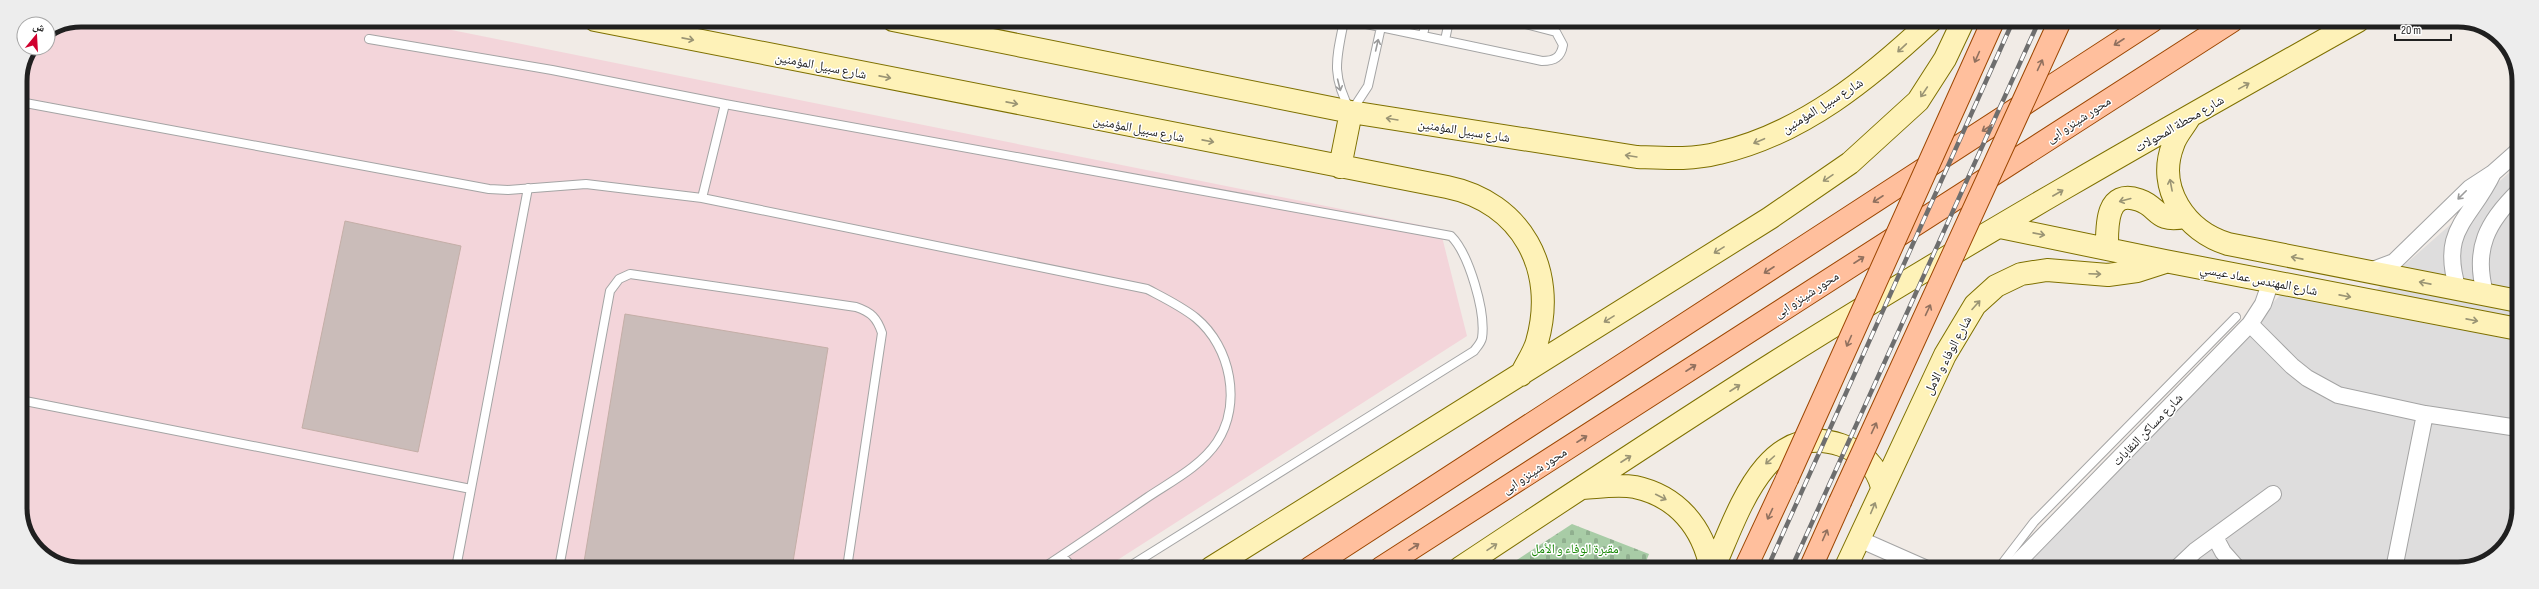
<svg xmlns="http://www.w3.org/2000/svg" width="2539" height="589" font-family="'Sofia Sans Condensed','Noto Naskh Arabic',sans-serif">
  <defs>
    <pattern id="cemetery-stones" width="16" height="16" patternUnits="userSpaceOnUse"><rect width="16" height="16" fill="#a8cca6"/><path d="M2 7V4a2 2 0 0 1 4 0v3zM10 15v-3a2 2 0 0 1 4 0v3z" fill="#90af8f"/></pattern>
  </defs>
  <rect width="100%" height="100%" fill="#f1ebe6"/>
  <path fill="#dedddd" d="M2519 164 2518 521 2496 556 2459 569H1999L2298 278 2374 292Z"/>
  <path fill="#f3d5da" d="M81 20H402L1440 229 1467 336 1105 568H68L35 549 20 516V80L34 48H48V33Z"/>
  <path fill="url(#cemetery-stones)" d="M1572 524 1649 554 1643 569H1503Z"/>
  <path fill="#cabcb9" stroke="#c4aea7" d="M345 221 461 246 418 452 302 428Z
    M2518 240V254L2512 244Z
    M625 314 828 348 792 568H583Z"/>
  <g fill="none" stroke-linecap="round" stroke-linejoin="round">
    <defs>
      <path id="lane" d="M1183 21H1185
        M1344 21C1336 60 1331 75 1351 112L1368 86 1381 27
        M1352 21 1542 61C1555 61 1561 57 1563 45L1556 32 1514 21
        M1404 32 1405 21
        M1423 35 1426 21
        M369 39 552 70 725 104
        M1445 40 1449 21
        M20 102 489 189 508 190 586 184 702 198 1147 289C1164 298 1181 306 1196 318 1231 347 1242 404 1217 442 1201 466 1172 481 1148 497 1113 521 1078 545 1043 568
        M702 198 725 104 1451 236C1469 254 1486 312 1482 338 1481 343 1477 347 1474 351L1127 568
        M20 400 471 489
        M1062 556 1073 568
        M456 568 528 188
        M559 568 610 291 619 279 630 274 856 307C871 312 877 318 882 333L847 568
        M1998 569 2034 522 2236 317"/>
      <path id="street" d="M2370 271 2394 262 2470 188 2493 173 2519 150
        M2458 290C2439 229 2470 221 2493 173
        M2485 293C2473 249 2487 222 2519 191
        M2250 324 2292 366 2307 378 2338 395 2425 414 2518 428
        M2215 537 2223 552 2238 569
        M1859 539 1927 569
        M2011 569 2250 324 2263 304 2271 281
        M2176 569 2195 551 2273 494
        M2394 569 2425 414"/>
      <path id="secondary" d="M595 20 1447 187C1521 202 1558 269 1537 342 1534 353 1526 364 1521 375
        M893 20 1351 112 1637 157C1665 158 1693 160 1719 153 1802 134 1870 78 1931 21
        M2189 118C2184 127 2176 135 2173 145 2156 189 2186 231 2228 244L2518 301
        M1340 167 1351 112
        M2000 227 2165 261 2518 329
        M2107 248C2107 228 2105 188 2139 200 2160 207 2155 223 2185 217
        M1583 488C1600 487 1618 484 1635 487 1677 496 1703 527 1711 569
        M1211 568 1770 218 1850 163 1918 101 1945 59 1963 21
        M1460 568C1564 499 1668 430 1774 363 1965 243 2162 131 2358 21
        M1713 569C1737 517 1764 419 1841 445 1862 452 1876 465 1882 487
        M1845 569 1945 355 1975 305 1996 286 2021 274 2047 270 2108 275 2137 271 2165 262"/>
      <path id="primary" d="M1310 568 2152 21
        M1381 568 2232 21
        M1745 569 1787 479
        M1810 569 1840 502"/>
    </defs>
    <use href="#lane" stroke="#a4a4a4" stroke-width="10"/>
    <use href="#street" stroke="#a4a4a4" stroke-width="18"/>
    <use href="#secondary" stroke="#7e7000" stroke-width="24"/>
    <use href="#primary" stroke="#9c4600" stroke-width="24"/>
    <use href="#lane" stroke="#fff" stroke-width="8"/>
    <use href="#street" stroke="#fff" stroke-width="16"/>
    <use href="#secondary" stroke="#fef2b8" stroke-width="22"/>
    <use href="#primary" stroke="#ffbf9d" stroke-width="22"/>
    <defs>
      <path id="rail" d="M1767 569 2013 21
        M1791 569 2039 21"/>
    </defs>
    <use href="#rail" stroke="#6e6e6e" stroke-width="4.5"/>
    <use href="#rail" stroke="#fff" stroke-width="3" stroke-dasharray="9" stroke-linecap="butt"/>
    <defs>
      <path id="primary-bridge" d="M1787 479 1993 21
        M1840 502 2060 21"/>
    </defs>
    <use href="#primary-bridge" stroke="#9c4600" stroke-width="24" stroke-linecap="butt"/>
    <use href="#primary-bridge" stroke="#ffbf9d" stroke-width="22"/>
  </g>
  <defs><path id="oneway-shaft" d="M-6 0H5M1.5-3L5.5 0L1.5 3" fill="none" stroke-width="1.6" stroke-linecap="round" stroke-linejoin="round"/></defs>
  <g stroke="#9a9474">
    <use href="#oneway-shaft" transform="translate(688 39) rotate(11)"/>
    <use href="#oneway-shaft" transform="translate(1902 48) rotate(137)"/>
    <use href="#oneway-shaft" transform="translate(885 77) rotate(11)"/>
    <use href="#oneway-shaft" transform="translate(2244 86) rotate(-29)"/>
    <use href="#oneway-shaft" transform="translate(1924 92) rotate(124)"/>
    <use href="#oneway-shaft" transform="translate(1012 103) rotate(11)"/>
    <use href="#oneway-shaft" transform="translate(1392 119) rotate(-171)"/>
    <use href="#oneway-shaft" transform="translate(1208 141) rotate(11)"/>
    <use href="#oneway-shaft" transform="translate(1759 141) rotate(157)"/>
    <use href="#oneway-shaft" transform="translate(1631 156) rotate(-171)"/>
    <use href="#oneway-shaft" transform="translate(1828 178) rotate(146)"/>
    <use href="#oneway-shaft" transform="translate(2171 185) rotate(-101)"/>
    <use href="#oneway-shaft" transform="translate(2058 193) rotate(-30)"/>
    <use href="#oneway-shaft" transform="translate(2125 200) rotate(165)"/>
    <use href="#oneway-shaft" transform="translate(2039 234) rotate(11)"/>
    <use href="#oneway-shaft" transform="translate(1719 250) rotate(148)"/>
    <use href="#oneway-shaft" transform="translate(2297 258) rotate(-169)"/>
    <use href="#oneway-shaft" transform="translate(2095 274) rotate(2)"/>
    <use href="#oneway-shaft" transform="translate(2425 283) rotate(-169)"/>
    <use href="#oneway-shaft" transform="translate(2345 296) rotate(11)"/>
    <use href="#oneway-shaft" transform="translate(1976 305) rotate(-48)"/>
    <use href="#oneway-shaft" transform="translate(1609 319) rotate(148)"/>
    <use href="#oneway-shaft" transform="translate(2472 320) rotate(11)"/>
    <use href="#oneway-shaft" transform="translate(1735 388) rotate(-33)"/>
    <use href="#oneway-shaft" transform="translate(1626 459) rotate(-33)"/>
    <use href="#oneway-shaft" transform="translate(1770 460) rotate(138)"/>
    <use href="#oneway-shaft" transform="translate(1661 497) rotate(27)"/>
    <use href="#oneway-shaft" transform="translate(1873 508) rotate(-67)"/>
    <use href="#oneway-shaft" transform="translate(1492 547) rotate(-34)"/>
  </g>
  <g stroke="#90705e">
    <use href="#oneway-shaft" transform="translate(2119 42) rotate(147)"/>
    <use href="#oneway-shaft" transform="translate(1977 57) rotate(114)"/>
    <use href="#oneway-shaft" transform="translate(2040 65) rotate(-65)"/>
    <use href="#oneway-shaft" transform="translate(1987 128) rotate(147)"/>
    <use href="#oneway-shaft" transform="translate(1878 199) rotate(147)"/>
    <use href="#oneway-shaft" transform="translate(1859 260) rotate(-33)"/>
    <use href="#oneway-shaft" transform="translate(1769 270) rotate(147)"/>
    <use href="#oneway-shaft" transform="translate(1928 310) rotate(-65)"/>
    <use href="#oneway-shaft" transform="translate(1849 341) rotate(114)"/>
    <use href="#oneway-shaft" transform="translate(1691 368) rotate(-33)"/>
    <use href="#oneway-shaft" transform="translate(1874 428) rotate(-65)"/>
    <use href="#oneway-shaft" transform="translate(1582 439) rotate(-33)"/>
    <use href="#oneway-shaft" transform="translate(1770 514) rotate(115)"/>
    <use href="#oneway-shaft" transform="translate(1825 535) rotate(-66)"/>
    <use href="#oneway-shaft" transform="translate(1414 547) rotate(-33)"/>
  </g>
  <g stroke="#9b9b9b">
    <use href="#oneway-shaft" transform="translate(1377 45) rotate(-77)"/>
    <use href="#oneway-shaft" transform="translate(1339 85) rotate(76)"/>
    <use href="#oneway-shaft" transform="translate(2462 195) rotate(135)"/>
  </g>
  <g text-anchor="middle" stroke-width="3" stroke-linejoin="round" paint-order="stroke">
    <g font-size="13" fill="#202020" stroke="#fff">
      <text transform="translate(821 65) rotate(11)" y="5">شارع سبيل المؤمنين</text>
      <text transform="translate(1822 105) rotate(-32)" y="5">شارع سبيل المؤمنين</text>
      <text transform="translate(2078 119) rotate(-33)" y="5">محور شينزو ابى</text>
      <text transform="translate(2179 123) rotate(-30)" y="5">شارع محطة المحولات</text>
      <text transform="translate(1139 128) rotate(11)" y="5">شارع سبيل المؤمنين</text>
      <text transform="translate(1464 130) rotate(9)" y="5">شارع سبيل المؤمنين</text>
      <text transform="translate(2259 279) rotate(11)" y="5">شارع المهندس عماد عيسي</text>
      <text transform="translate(1806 294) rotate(-33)" y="5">محور شينزو ابى</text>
      <text transform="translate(1947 355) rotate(-62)" y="5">شارع الوفاء و الامل</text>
      <text transform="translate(2147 429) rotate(-46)" y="5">شارع مساكن النقابات</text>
      <text transform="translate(1534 470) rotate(-33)" y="5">محور شينزو ابى</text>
    </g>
    <g font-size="13" fill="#178805" stroke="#fff">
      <text x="1575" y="553">مقبرة الوفاء و الأمل</text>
    </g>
  </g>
  <path d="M0 0H2539V589H0ZM81 27H2458A54 54 0 0 1 2512 81V508A54 54 0 0 1 2458 562H81A54 54 0 0 1 27 508V81A54 54 0 0 1 81 27Z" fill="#ededed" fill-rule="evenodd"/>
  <path fill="none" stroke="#202020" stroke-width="5" d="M81 27H2458A54 54 0 0 1 2512 81V508A54 54 0 0 1 2458 562H81A54 54 0 0 1 27 508V81A54 54 0 0 1 81 27Z"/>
  <g transform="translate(36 36) rotate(18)"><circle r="19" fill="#ffffff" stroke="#a6a6a6"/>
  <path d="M0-3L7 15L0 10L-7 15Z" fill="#d0002e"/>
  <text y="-6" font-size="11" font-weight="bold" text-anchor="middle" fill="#202020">ش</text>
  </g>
  <path d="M2395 34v6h56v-6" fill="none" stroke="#202020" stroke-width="2"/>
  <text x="2401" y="34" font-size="12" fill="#202020" stroke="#ffffff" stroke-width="3" paint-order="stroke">20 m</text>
</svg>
